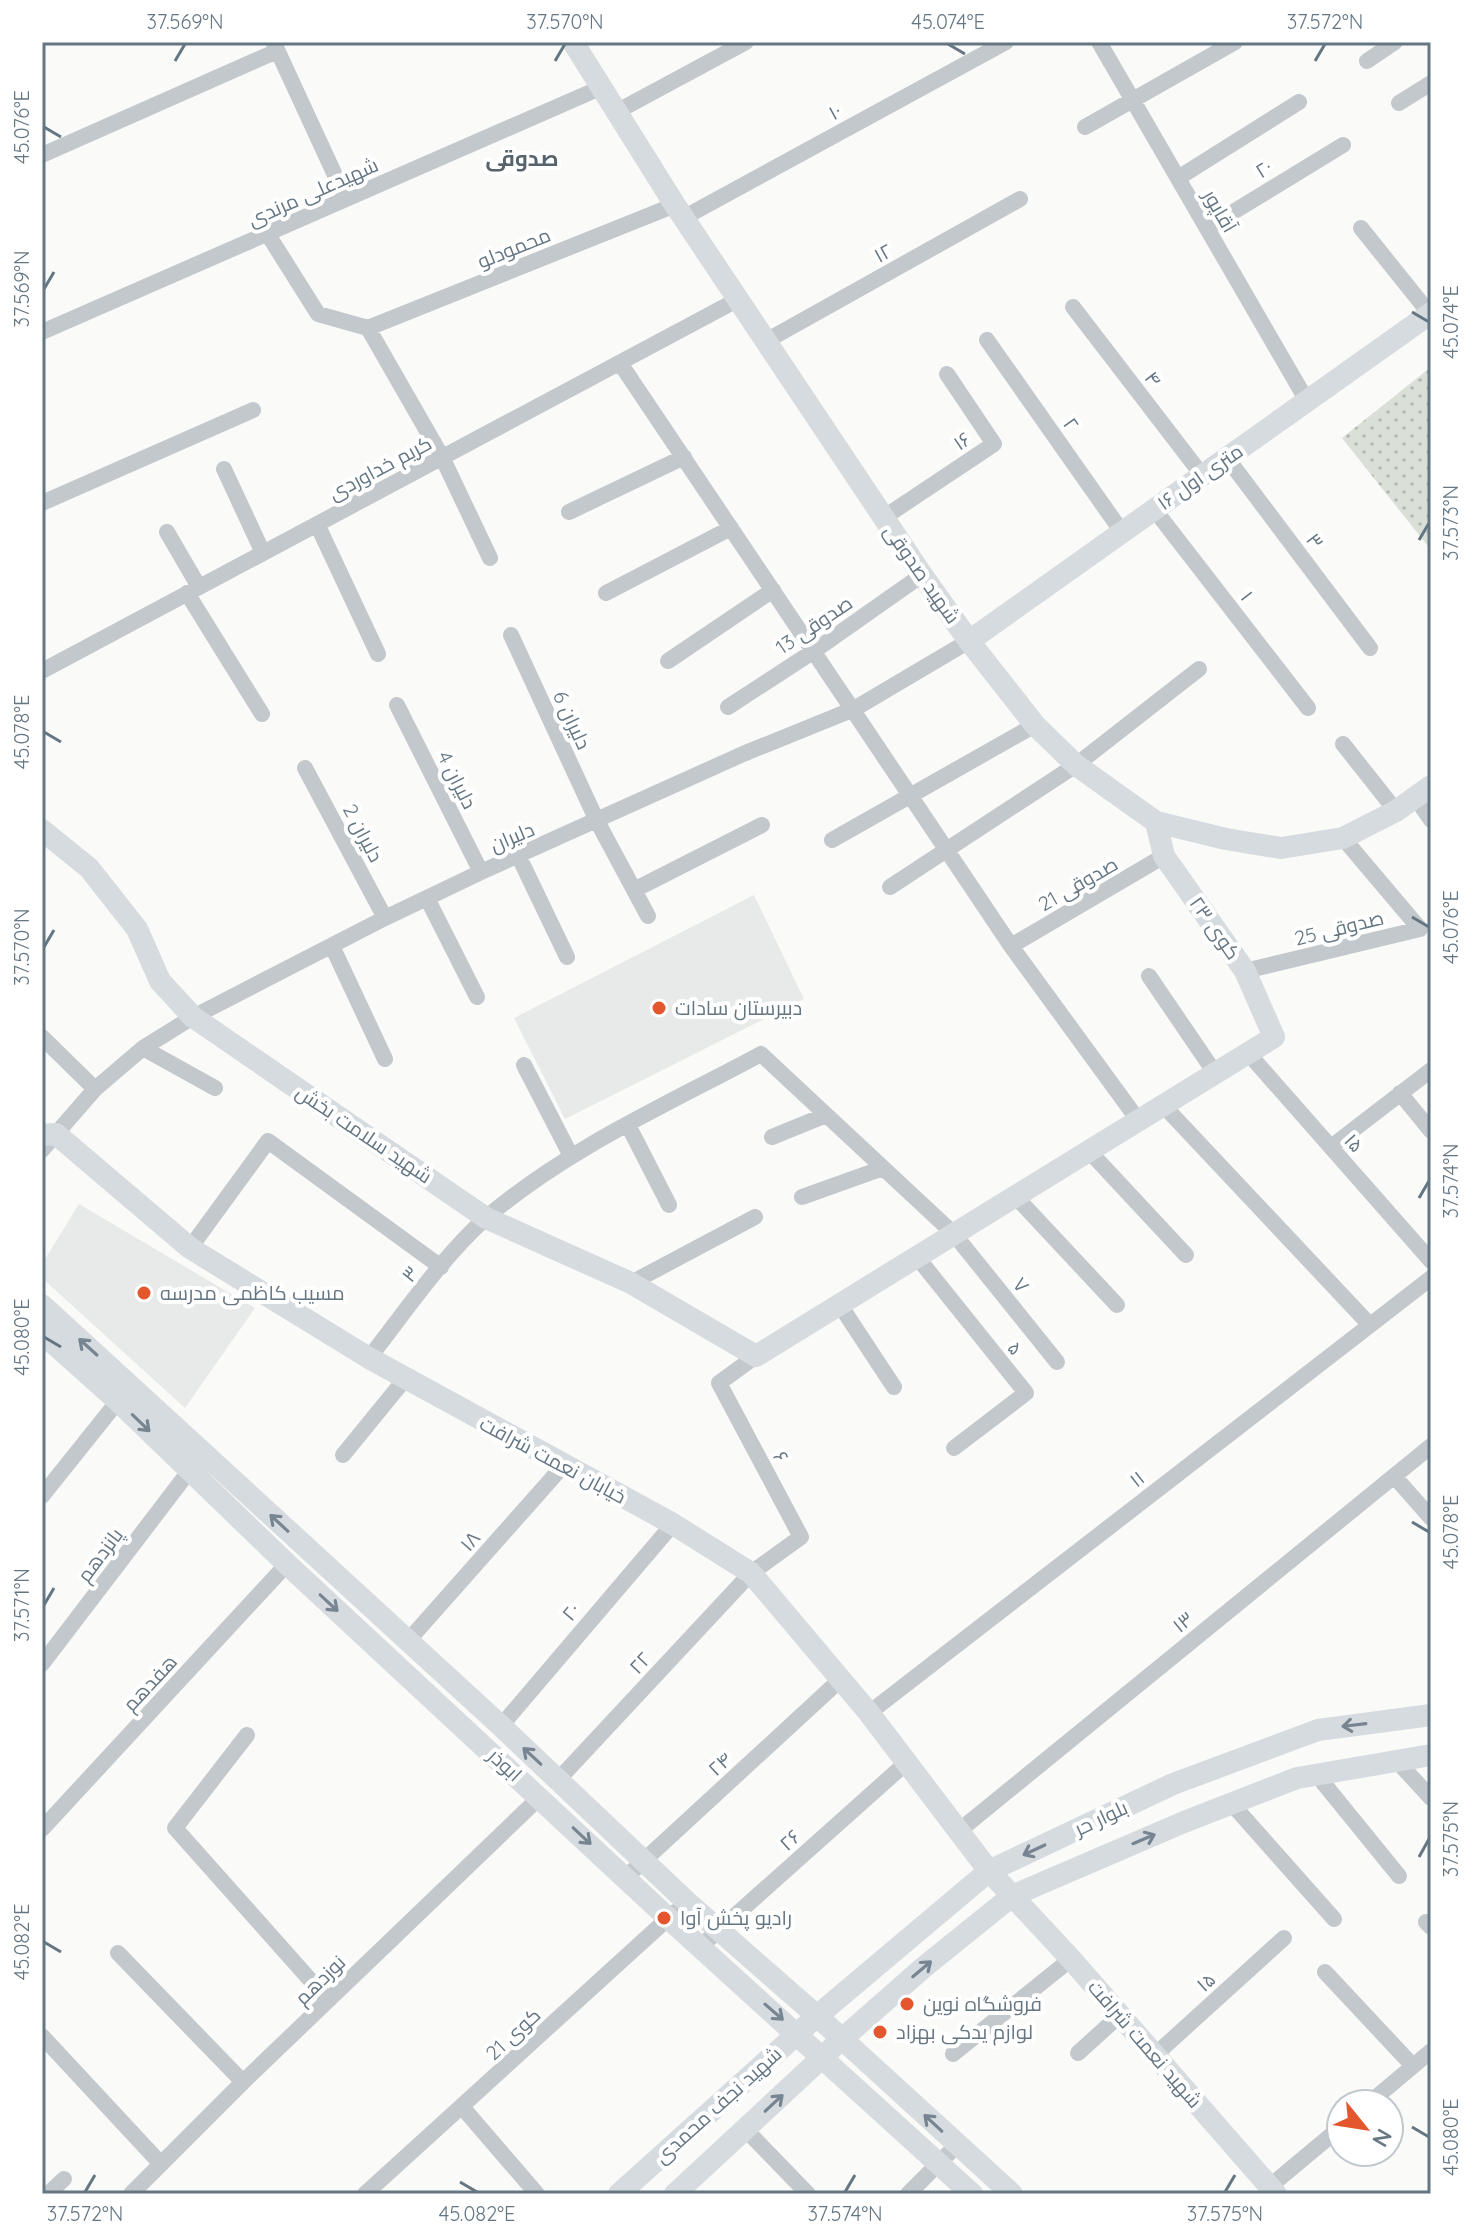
<svg xmlns="http://www.w3.org/2000/svg" width="1473" height="2236" font-family="Quicksand,Cairo,sans-serif">
  <defs>
    <pattern id="park-dots" width="8" height="8" patternUnits="userSpaceOnUse" patternTransform="scale(2)"><rect width="8" height="8" fill="#dadfd7"/><path d="M2 2h.1M6 6h.1" fill="none" stroke="#b4b9b4" stroke-width="1.8" stroke-linecap="round"/></pattern>
  </defs>
  <rect width="100%" height="100%" fill="#fafaf8"/>
  <path fill="#e8e9e9" d="M754 895 804 999 565 1119 514 1018Z
    M79 1204 255 1308 185 1408 42 1278V1264Z"/>
  <path fill="url(#park-dots)" d="M1431 367V550L1342 438Z"/>
  <g fill="none" stroke-linecap="round" stroke-linejoin="round">
    <path stroke="#c3c8cc" stroke-width="16" d="M1099 42 1307 401
      M274 43 346 199
      M1367 61 1395 42
      M1399 103 1431 83
      M616 112 746 42
      M1085 127 1235 42
      M42 155 277 51
      M1178 178 1299 102
      M683 218 1006 42
      M1207 228 1343 145
      M1361 228 1430 314
      M267 233 318 314 368 328 442 457 490 558
      M1073 307 1202 475
      M368 328 675 205
      M42 332 600 88
      M987 340 1122 532
      M766 341 1020 199
      M620 363 1011 946 1138 1120
      M1227 458 1370 648
      M224 469 263 553
      M42 503 253 410
      M1154 509 1308 708
      M569 512 684 457
      M883 518 994 444 947 374
      M317 524 378 654
      M167 532 199 587
      M187 593 262 714
      M606 593 731 528
      M511 635 597 821 648 916
      M668 661 773 590
      M42 671 737 300
      M397 705 481 872
      M728 707 814 651 922 575
      M1343 744 1396 811
      M305 768 385 918
      M1415 797 1431 820
      M832 840 1035 725
      M519 857 567 957
      M890 887 1076 765 1199 669
      M634 890 762 825
      M427 898 477 997
      M332 946 385 1059
      M1011 946 1164 856
      M1245 971 1420 929 1343 838
      M1149 976 1215 1073
      M42 1037 95 1089
      M143 1048 215 1088
      M1248 1053 1431 1261
      M524 1065 571 1156
      M1400 1093 1431 1131
      M1163 1105 1369 1324
      M628 1125 669 1205
      M772 1137 826 1115
      M1331 1147 1431 1070
      M42 1150 95 1089 143 1048 193 1017 385 918 481 872 743 754 854 709 969 641
      M1089 1151 1186 1255
      M1015 1196 1117 1305
      M802 1197 883 1168
      M190 1248 268 1141 441 1267
      M917 1257 1026 1393 954 1448
      M631 1283 755 1217
      M840 1305 894 1387
      M369 1358C405 1312 443 1256 487 1217 568 1148 668 1104 761 1054L954 1234 1057 1362
      M343 1455 405 1379
      M1394 1476 1431 1518
      M42 1496 118 1401
      M407 1642 563 1466
      M42 1664 190 1470
      M869 1713 1431 1278
      M501 1726 673 1524
      M247 1735 175 1828 328 2000
      M1396 1760 1431 1798
      M1316 1774 1399 1876
      M558 1780 751 1573 801 1537 719 1383 756 1356
      M1232 1804 1334 1919
      M42 1829 287 1564
      M960 1830 1431 1446
      M626 1877 841 1679
      M1426 1922 1431 1927
      M700 1947 906 1763
      M118 1953 243 2082
      M1325 1972 1413 2066
      M42 2036 161 2164
      M1078 2053 1120 2015
      M953 2054 1071 1959
      M1155 2055 1284 1938
      M1368 2104 1431 2051
      M463 2108 537 2194
      M745 2129 808 2194
      M1269 2187 1341 2127
      M48 2194 64 2179
      M131 2194 243 2082 540 1797
      M365 2194 675 1912
      M908 2194 957 2145"/>
    <path stroke="#d6dbdf" stroke-width="22" d="M573 42 675 205 922 575 969 641 1035 725 1076 765 1156 822 1226 839 1281 848 1343 838 1396 811 1431 786
      M969 641 1431 313
      M42 830 89 868 137 929 160 981 193 1017 486 1218 631 1283 756 1356 1274 1037 1245 971 1164 856 1156 822
      M42 1135 56 1134 190 1248 369 1358 673 1524 751 1573 869 1713 989 1871 1071 1959 1276 2194
      M42 1305 501 1726 687 1902 817 2016 1012 2194
      M42 1333 118 1401 287 1564 668 1918 972 2194
      M619 2194 817 2016 989 1871 1173 1784 1318 1730 1431 1715
      M675 2194 842 2039 924 1967 1012 1896 1184 1822 1297 1778 1431 1755"/>
  </g>
  <defs><path id="oneway-shaft" d="M-6 0H5M1.5-3L5.5 0L1.5 3" fill="none" stroke-width="1.6" stroke-linecap="round" stroke-linejoin="round" transform="scale(2)"/></defs>
  <g stroke="#768591">
    <use href="#oneway-shaft" transform="translate(88 1347) rotate(-138)"/>
    <use href="#oneway-shaft" transform="translate(141 1423) rotate(44)"/>
    <use href="#oneway-shaft" transform="translate(279 1523) rotate(-137)"/>
    <use href="#oneway-shaft" transform="translate(329 1603) rotate(43)"/>
    <use href="#oneway-shaft" transform="translate(1354 1725) rotate(173)"/>
    <use href="#oneway-shaft" transform="translate(532 1756) rotate(-137)"/>
    <use href="#oneway-shaft" transform="translate(582 1836) rotate(43)"/>
    <use href="#oneway-shaft" transform="translate(1144 1839) rotate(-23)"/>
    <use href="#oneway-shaft" transform="translate(1034 1850) rotate(155)"/>
    <use href="#oneway-shaft" transform="translate(922 1969) rotate(-40)"/>
    <use href="#oneway-shaft" transform="translate(774 2012) rotate(41)"/>
    <use href="#oneway-shaft" transform="translate(774 2103) rotate(-43)"/>
    <use href="#oneway-shaft" transform="translate(933 2123) rotate(-137)"/>
  </g>
  <path fill="none" stroke="#657683" stroke-width="3" d="M948 44 965 54M175 61 185 44M555 61 565 44M1315 61 1325 44M44 127 61 137M44 289 54 272M1412 312 1429 322M1419 540 1429 523M44 732 61 742M1412 917 1429 927M44 947 54 930M1419 1198 1429 1181M44 1337 61 1347M1412 1522 1429 1532M44 1605 54 1588M1419 1857 1429 1839M44 1942 61 1952M1412 2127 1429 2137M460 2182 477 2192M85 2192 95 2175M845 2192 855 2175M1225 2192 1235 2175"/>
  <g fill="#e4572e" stroke="#fff" stroke-width="3">
    <circle cx="659" cy="1008" r="8"/>
    <circle cx="144" cy="1293" r="8"/>
    <circle cx="664" cy="1918" r="8"/>
    <circle cx="907" cy="2004" r="8"/>
    <circle cx="880" cy="2032" r="8"/>
  </g>
  <g text-anchor="middle" stroke-width="8" stroke-linejoin="round" paint-order="stroke">
    <g font-size="20" fill="#657683" stroke="#fff">
      <text transform="translate(835 112) rotate(-29)" y="7">۱۰</text>
      <text transform="translate(1264 169) rotate(-32)" y="7">۲۰</text>
      <text transform="translate(313 192) rotate(-24)" y="7">شهیدعلی مرندی</text>
      <text transform="translate(1220 211) rotate(60)" y="7">آقاپور</text>
      <text transform="translate(514 248) rotate(-22)" y="7">محمودلو</text>
      <text transform="translate(883 253) rotate(-29)" y="7">۱۲</text>
      <text transform="translate(1153 379) rotate(52)" y="7">۴</text>
      <text transform="translate(1071 424) rotate(55)" y="7">۲</text>
      <text transform="translate(962 441) rotate(-34)" y="7">۱۶</text>
      <text transform="translate(380 468) rotate(-28)" y="7">کریم خداوردی</text>
      <text transform="translate(1200 477) rotate(-35)" y="7">۱۶ متری اول</text>
      <text transform="translate(1315 541) rotate(53)" y="7">۳</text>
      <text transform="translate(922 574) rotate(55)" y="7">شهید صدوقی</text>
      <text transform="translate(1247 596) rotate(52)" y="7">۱</text>
      <text transform="translate(814 625) rotate(-34)" y="7">صدوقی 13</text>
      <text transform="translate(572 720) rotate(65)" y="7">دلیران 6</text>
      <text transform="translate(457 780) rotate(63)" y="7">دلیران 4</text>
      <text transform="translate(363 833) rotate(62)" y="7">دلیران 2</text>
      <text transform="translate(512 837) rotate(-23)" y="7">دلیران</text>
      <text transform="translate(1078 884) rotate(-30)" y="7">صدوقی 21</text>
      <text transform="translate(1215 928) rotate(55)" y="7">کوی ۲۳</text>
      <text transform="translate(1339 928) rotate(-14)" y="7">صدوقی 25</text>
      <text transform="translate(364 1134) rotate(34)" y="7">شهید سلامت بخش</text>
      <text transform="translate(1354 1143) rotate(49)" y="7">۱۵</text>
      <text transform="translate(410 1274) rotate(-51)" y="7">۳</text>
      <text transform="translate(1021 1285) rotate(51)" y="7">۷</text>
      <text transform="translate(1015 1348) rotate(51)" y="7">۵</text>
      <text transform="translate(781 1457) rotate(62)" y="7">۶</text>
      <text transform="translate(553 1460) rotate(28)" y="7">خیابان نعمت شرافت</text>
      <text transform="translate(1137 1479) rotate(-38)" y="7">۱۱</text>
      <text transform="translate(470 1541) rotate(-49)" y="7">۱۸</text>
      <text transform="translate(100 1555) rotate(-53)" y="7">پانزدهم</text>
      <text transform="translate(571 1612) rotate(-50)" y="7">۲۰</text>
      <text transform="translate(1183 1622) rotate(-39)" y="7">۱۳</text>
      <text transform="translate(640 1663) rotate(-47)" y="7">۲۲</text>
      <text transform="translate(150 1683) rotate(-47)" y="7">هفدهم</text>
      <text transform="translate(720 1764) rotate(-43)" y="7">۲۴</text>
      <text transform="translate(505 1765) rotate(43)" y="7">ابوذر</text>
      <text transform="translate(1101 1818) rotate(-25)" y="7">بلوار حر</text>
      <text transform="translate(790 1840) rotate(-42)" y="7">۲۶</text>
      <text transform="translate(320 1980) rotate(-44)" y="7">نوزدهم</text>
      <text transform="translate(1206 1982) rotate(-42)" y="7">۱۵</text>
      <text transform="translate(513 2034) rotate(-43)" y="7">کوی 21</text>
      <text transform="translate(1145 2044) rotate(49)" y="7">شهید نعمت شرافت</text>
      <text transform="translate(718 2105) rotate(-42)" y="7">شهید نجف محمدی</text>
    </g>
    <g font-size="20" fill="#657683" stroke="#fff" text-anchor="start">
      <text x="675" y="1015">دبیرستان سادات</text>
      <text x="160" y="1300">مسیب کاظمی مدرسه</text>
      <text x="680" y="1925">رادیو پخش آوا</text>
      <text x="923" y="2011">فروشگاه نوین</text>
      <text x="896" y="2039">لوازم یدکی بهزاد</text>
    </g>
    <g font-size="22" font-weight="bold" fill="#57646e" stroke="#fff">
      <text x="522" y="166">صدوقی</text>
    </g>
  </g>
  <rect width="1473" height="2236" fill="none" stroke="#ffffff" stroke-width="88"/>
  <g transform="translate(1365 2128) rotate(120)"><circle r="38" fill="#ffffff" stroke="#c1c8cd" stroke-width="2"/>
  <path d="M0-6L14 30L0 20L-14 30Z" fill="#e4572e"/>
  <text y="-12" font-size="22" font-weight="bold" text-anchor="middle" fill="#657683">N</text>
  </g>
  <rect x="44" y="44" width="1385" height="2148" fill="none" stroke="#657683" stroke-width="3"/>
  <g font-size="20" text-anchor="middle" fill="#657683">
    <text x="185" y="29">37.569°N</text>
    <text x="565" y="29">37.570°N</text>
    <text x="948" y="29">45.074°E</text>
    <text x="1325" y="29">37.572°N</text>
    <text transform="translate(22 127) rotate(-90)" y="7">45.076°E</text>
    <text transform="translate(22 289) rotate(-90)" y="7">37.569°N</text>
    <text transform="translate(1451 322) rotate(-90)" y="7">45.074°E</text>
    <text transform="translate(1451 523) rotate(-90)" y="7">37.573°N</text>
    <text transform="translate(22 732) rotate(-90)" y="7">45.078°E</text>
    <text transform="translate(1451 927) rotate(-90)" y="7">45.076°E</text>
    <text transform="translate(22 947) rotate(-90)" y="7">37.570°N</text>
    <text transform="translate(1451 1181) rotate(-90)" y="7">37.574°N</text>
    <text transform="translate(22 1337) rotate(-90)" y="7">45.080°E</text>
    <text transform="translate(1451 1532) rotate(-90)" y="7">45.078°E</text>
    <text transform="translate(22 1605) rotate(-90)" y="7">37.571°N</text>
    <text transform="translate(1451 1839) rotate(-90)" y="7">37.575°N</text>
    <text transform="translate(22 1942) rotate(-90)" y="7">45.082°E</text>
    <text transform="translate(1451 2137) rotate(-90)" y="7">45.080°E</text>
    <text x="85" y="2221">37.572°N</text>
    <text x="477" y="2221">45.082°E</text>
    <text x="845" y="2221">37.574°N</text>
    <text x="1225" y="2221">37.575°N</text>
  </g>
</svg>
